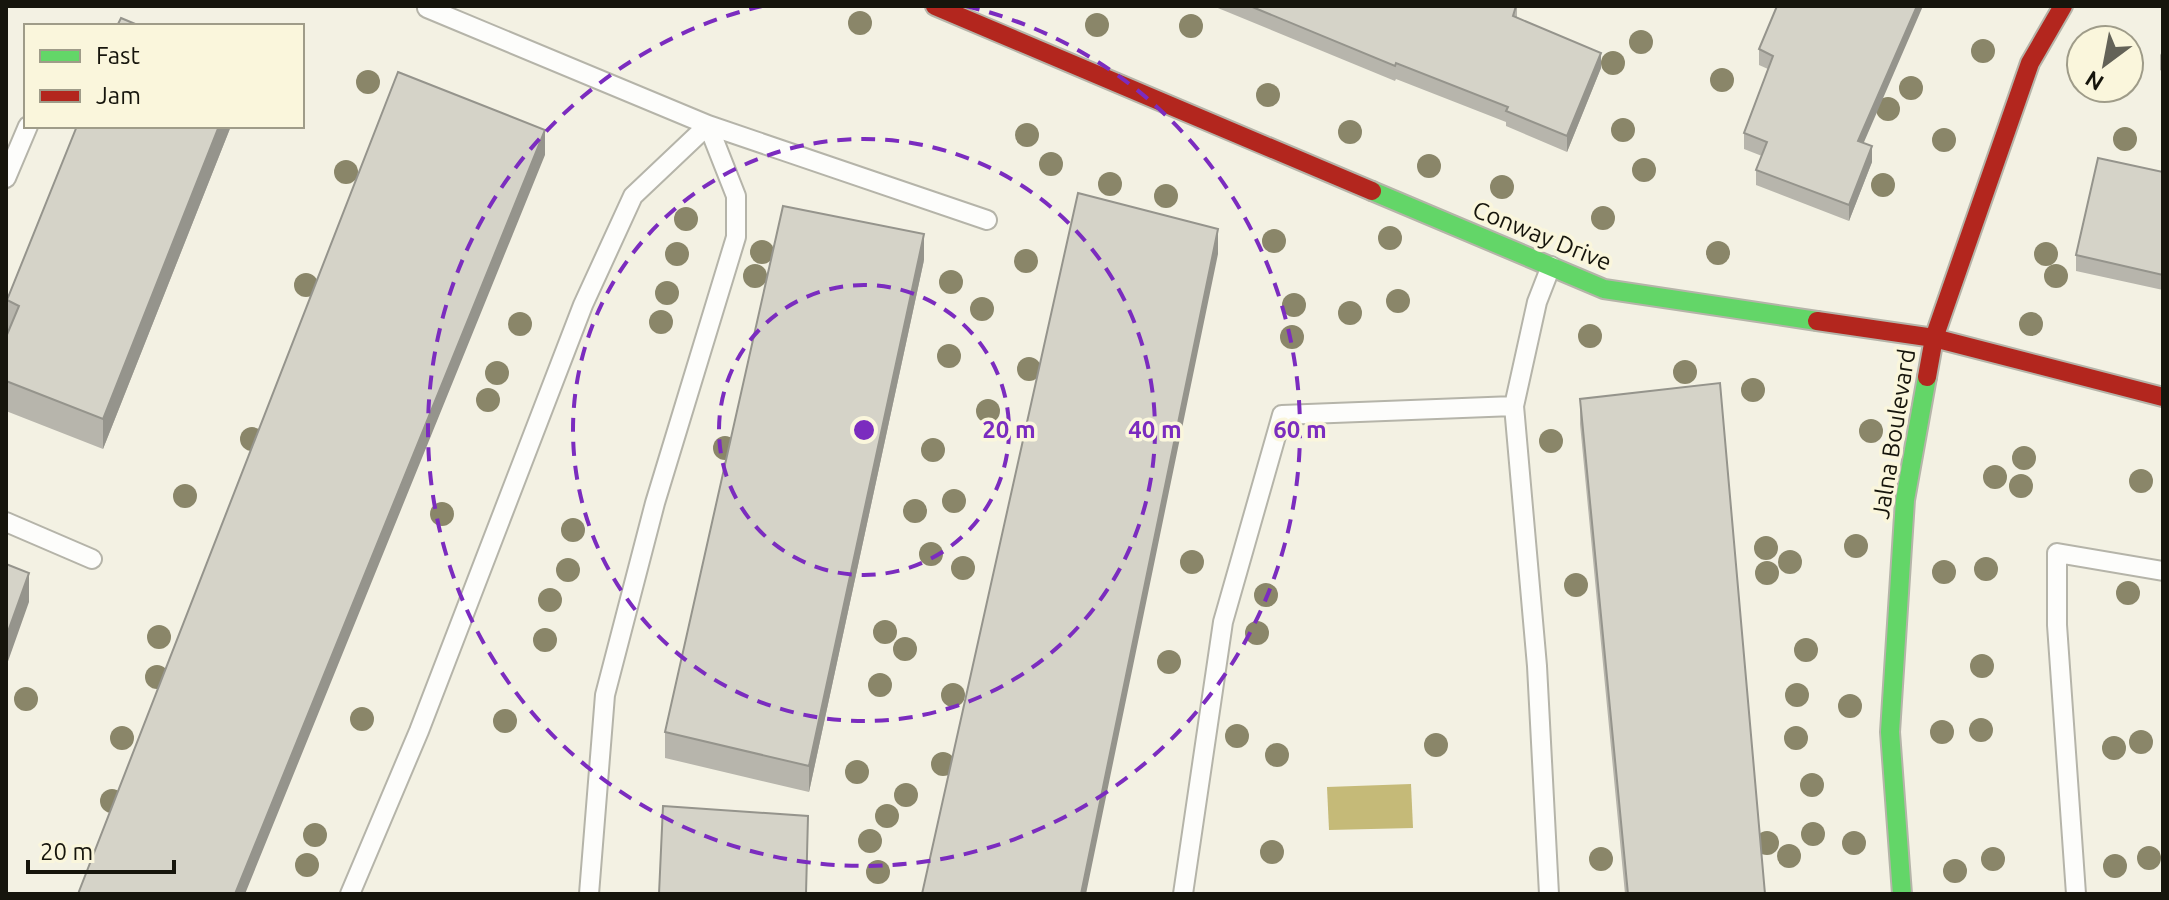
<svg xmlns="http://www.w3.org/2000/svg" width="2169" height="900" font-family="Ubuntu,sans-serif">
  <rect width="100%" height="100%" fill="#f3f1e3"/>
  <path fill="#c5ba78" d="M1411 784 1413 828 1329 830 1327 787Z"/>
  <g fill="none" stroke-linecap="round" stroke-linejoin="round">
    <defs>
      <path id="lane" d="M427 8 708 125 987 220
        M6 178 28 126
        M6 522 92 559
        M350 894 419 731 583 305 633 196 708 125
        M589 894 605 695 655 503 736 237V196L708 125
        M1183 894 1223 622 1282 415 1514 406
        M1549 894 1537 666 1514 406 1537 302 1551 266
        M2076 894 2057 625V553L2163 571"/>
      <path id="fast" d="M1372 191 1604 289 1817 321
        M1902 894 1890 732 1905 500 1927 377"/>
      <path id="jam" d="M935 6 1372 191
        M1817 321 1934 338 2163 397
        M1927 377 1934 338 2030 63 2063 6"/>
    </defs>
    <use href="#lane" stroke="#b5b4a9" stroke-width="22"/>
    <use href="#fast" stroke="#b5b4a9" stroke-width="22"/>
    <use href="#jam" stroke="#b5b4a9" stroke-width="22"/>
    <use href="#lane" stroke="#fdfdfb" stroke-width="18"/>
    <use href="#fast" stroke="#63d668" stroke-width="18"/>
    <use href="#jam" stroke="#b3261e" stroke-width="18"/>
  </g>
  <g fill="#8a8669">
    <circle cx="860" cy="23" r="12"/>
    <circle cx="1097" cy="25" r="12"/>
    <circle cx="1191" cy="26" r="12"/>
    <circle cx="1641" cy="42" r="12"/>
    <circle cx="1983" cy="51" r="12"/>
    <circle cx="1613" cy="63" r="12"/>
    <circle cx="1722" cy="80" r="12"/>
    <circle cx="368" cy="82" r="12"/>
    <circle cx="1911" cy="88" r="12"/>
    <circle cx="1268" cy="95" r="12"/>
    <circle cx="1888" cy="109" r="12"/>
    <circle cx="1623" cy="130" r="12"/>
    <circle cx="1350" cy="132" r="12"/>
    <circle cx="1027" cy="135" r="12"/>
    <circle cx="2125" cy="139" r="12"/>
    <circle cx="1944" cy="140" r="12"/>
    <circle cx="1051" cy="164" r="12"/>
    <circle cx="1429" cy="166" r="12"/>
    <circle cx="1644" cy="170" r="12"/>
    <circle cx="346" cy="172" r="12"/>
    <circle cx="1110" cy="184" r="12"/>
    <circle cx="1883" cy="185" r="12"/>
    <circle cx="1502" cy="187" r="12"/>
    <circle cx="1166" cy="196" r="12"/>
    <circle cx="1603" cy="218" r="12"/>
    <circle cx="686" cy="219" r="12"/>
    <circle cx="1390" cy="238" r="12"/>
    <circle cx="1274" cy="241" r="12"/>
    <circle cx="762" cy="252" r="12"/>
    <circle cx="1718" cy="253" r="12"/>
    <circle cx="677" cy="254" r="12"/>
    <circle cx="2046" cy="254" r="12"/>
    <circle cx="1026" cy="261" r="12"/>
    <circle cx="755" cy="276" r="12"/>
    <circle cx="2056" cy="276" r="12"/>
    <circle cx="951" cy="282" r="12"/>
    <circle cx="306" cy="285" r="12"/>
    <circle cx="667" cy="293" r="12"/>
    <circle cx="1398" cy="301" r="12"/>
    <circle cx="1294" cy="305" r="12"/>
    <circle cx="982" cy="309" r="12"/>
    <circle cx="1350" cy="313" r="12"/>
    <circle cx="661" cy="322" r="12"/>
    <circle cx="520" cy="324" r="12"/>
    <circle cx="2031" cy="324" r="12"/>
    <circle cx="1590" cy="336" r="12"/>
    <circle cx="1292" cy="337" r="12"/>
    <circle cx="949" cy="356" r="12"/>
    <circle cx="1029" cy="369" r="12"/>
    <circle cx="1685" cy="372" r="12"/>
    <circle cx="497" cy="373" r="12"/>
    <circle cx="1753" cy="390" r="12"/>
    <circle cx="488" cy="400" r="12"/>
    <circle cx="988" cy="411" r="12"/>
    <circle cx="1871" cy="431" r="12"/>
    <circle cx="252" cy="439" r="12"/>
    <circle cx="1551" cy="441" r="12"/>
    <circle cx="725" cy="448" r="12"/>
    <circle cx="933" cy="450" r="12"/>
    <circle cx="2024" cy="458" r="12"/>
    <circle cx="1995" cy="477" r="12"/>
    <circle cx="2141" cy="481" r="12"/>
    <circle cx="2021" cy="486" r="12"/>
    <circle cx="185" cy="496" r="12"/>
    <circle cx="954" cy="501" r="12"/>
    <circle cx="915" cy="511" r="12"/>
    <circle cx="442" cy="514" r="12"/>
    <circle cx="573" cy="530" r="12"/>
    <circle cx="1856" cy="546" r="12"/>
    <circle cx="1766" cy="548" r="12"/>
    <circle cx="931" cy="554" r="12"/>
    <circle cx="1192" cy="562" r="12"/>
    <circle cx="1790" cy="562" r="12"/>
    <circle cx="963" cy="568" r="12"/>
    <circle cx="1986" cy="569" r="12"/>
    <circle cx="568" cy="570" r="12"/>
    <circle cx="1944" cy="572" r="12"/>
    <circle cx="1767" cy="573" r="12"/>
    <circle cx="1576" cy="585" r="12"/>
    <circle cx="2128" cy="593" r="12"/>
    <circle cx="1266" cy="595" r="12"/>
    <circle cx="550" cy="600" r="12"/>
    <circle cx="885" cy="632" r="12"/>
    <circle cx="1257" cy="633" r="12"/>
    <circle cx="159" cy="637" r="12"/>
    <circle cx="545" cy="640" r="12"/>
    <circle cx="905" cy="649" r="12"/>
    <circle cx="1806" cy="650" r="12"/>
    <circle cx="1169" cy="662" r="12"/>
    <circle cx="1982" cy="666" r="12"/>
    <circle cx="157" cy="677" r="12"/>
    <circle cx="880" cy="685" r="12"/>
    <circle cx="953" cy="695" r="12"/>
    <circle cx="1797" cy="695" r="12"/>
    <circle cx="26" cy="699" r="12"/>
    <circle cx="1850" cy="706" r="12"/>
    <circle cx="362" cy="719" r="12"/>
    <circle cx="505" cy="721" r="12"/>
    <circle cx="1981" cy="730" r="12"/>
    <circle cx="1942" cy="732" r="12"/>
    <circle cx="1237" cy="736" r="12"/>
    <circle cx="122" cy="738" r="12"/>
    <circle cx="1796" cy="738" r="12"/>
    <circle cx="2141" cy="742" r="12"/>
    <circle cx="1436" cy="745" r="12"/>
    <circle cx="2114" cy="748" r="12"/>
    <circle cx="1277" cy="755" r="12"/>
    <circle cx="943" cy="764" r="12"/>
    <circle cx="857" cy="772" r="12"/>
    <circle cx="1812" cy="785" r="12"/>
    <circle cx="906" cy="795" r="12"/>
    <circle cx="112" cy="801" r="12"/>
    <circle cx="887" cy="816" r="12"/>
    <circle cx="1813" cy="834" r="12"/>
    <circle cx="315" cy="835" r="12"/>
    <circle cx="870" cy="841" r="12"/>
    <circle cx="1767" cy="843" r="12"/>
    <circle cx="1854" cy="843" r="12"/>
    <circle cx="1272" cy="852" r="12"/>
    <circle cx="1789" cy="856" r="12"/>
    <circle cx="2149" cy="858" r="12"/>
    <circle cx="1601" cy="859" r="12"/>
    <circle cx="1993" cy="859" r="12"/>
    <circle cx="307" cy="865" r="12"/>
    <circle cx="2115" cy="866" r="12"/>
    <circle cx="1955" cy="871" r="12"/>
    <circle cx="878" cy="872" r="12"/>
  </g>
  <path fill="#b7b5ac" d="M1213 6H1517V17L1601 68 1567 152 1506 126V122L1396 79 1395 81Z
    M1777 6 1864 143 1872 162 1849 221 1756 185V170L1762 156 1744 149V133L1768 69 1759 65V49Z
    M2163 50V72L2160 70V55Z
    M231 126 103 449 6 411V337L9 330H7V300Z
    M2163 172V290L2076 271V255Z
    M924 260 809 792 665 758V732Z
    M1580 399 1765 894H1625L1580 424Z"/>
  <path fill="#95948c" d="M1917 6H1923L1858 156V141Z
    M1601 53V68L1567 152V136Z
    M219 126H231L103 449V419Z
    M545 130V155L245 894H235Z
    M1872 146V162L1849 221V205Z
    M1218 229V254L1086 894H1081Z
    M924 234V260L809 792V766Z
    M29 573V602L6 667V637Z"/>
  <path fill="#d5d3c8" stroke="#95948c" stroke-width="2" d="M1250 6H1516L1513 16 1601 53 1567 136 1506 111 1508 107 1396 63 1395 66Z
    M1777 6H1917L1858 141 1872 146 1849 205 1756 170 1767 142 1744 133 1773 56 1759 49Z
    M121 18 140 26H117Z
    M398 72 545 130 235 894H78Z
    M77 126H219L103 419 6 381V337L19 306 7 300Z
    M2098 158 2163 172V275L2076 255Z
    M1078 193 1218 229 1081 894H922Z
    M783 206 924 234 809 766 665 732Z
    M1720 383 1765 894H1628L1580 399Z
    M6 564 29 573 6 637Z
    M663 806 808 816 806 894H659Z"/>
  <g fill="none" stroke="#7b2cbf" stroke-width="4" stroke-dasharray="14 10">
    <circle cx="864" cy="430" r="145"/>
    <circle cx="864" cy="430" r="291"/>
    <path d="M966 6A436 436 0 1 1 762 6"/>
  </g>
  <g text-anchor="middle" stroke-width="7" stroke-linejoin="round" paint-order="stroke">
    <g font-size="24" fill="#16150c" stroke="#faf6dc">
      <text transform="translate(1542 236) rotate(22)" y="8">Conway Drive</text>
      <text transform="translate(1894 434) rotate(-81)" y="8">Jalna Boulevard</text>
    </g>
  </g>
  <circle cx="864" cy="430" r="12" fill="#7b2cbf" stroke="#faf6dc" stroke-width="4"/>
  <g font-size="24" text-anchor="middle" font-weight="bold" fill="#7b2cbf" stroke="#faf6dc" stroke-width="7" stroke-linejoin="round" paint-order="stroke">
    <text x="1009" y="438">20 m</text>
    <text x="1155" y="438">40 m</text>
    <text x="1300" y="438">60 m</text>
  </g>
  <rect width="2169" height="900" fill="none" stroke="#16150c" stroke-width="16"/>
  <rect x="24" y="24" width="280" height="104" fill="#faf6dc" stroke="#9f9c89" stroke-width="2"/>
  <rect x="40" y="50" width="40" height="12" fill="#63d668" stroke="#9f9c89" stroke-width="2"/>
  <text x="96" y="64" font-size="24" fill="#16150c">Fast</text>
  <rect x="40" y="90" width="40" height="12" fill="#b3261e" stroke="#9f9c89" stroke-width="2"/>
  <text x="96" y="104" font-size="24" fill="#16150c">Jam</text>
  <g transform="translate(2105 64) rotate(212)"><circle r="38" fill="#faf6dc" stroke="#9f9c89" stroke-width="2"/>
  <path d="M0-6L14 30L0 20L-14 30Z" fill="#636257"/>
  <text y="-12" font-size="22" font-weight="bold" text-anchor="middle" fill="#16150c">N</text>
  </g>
  <path d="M28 860v12h146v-12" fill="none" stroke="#16150c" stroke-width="4"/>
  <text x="40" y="860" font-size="24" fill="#16150c" stroke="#faf6dc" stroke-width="6" paint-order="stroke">20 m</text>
</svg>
